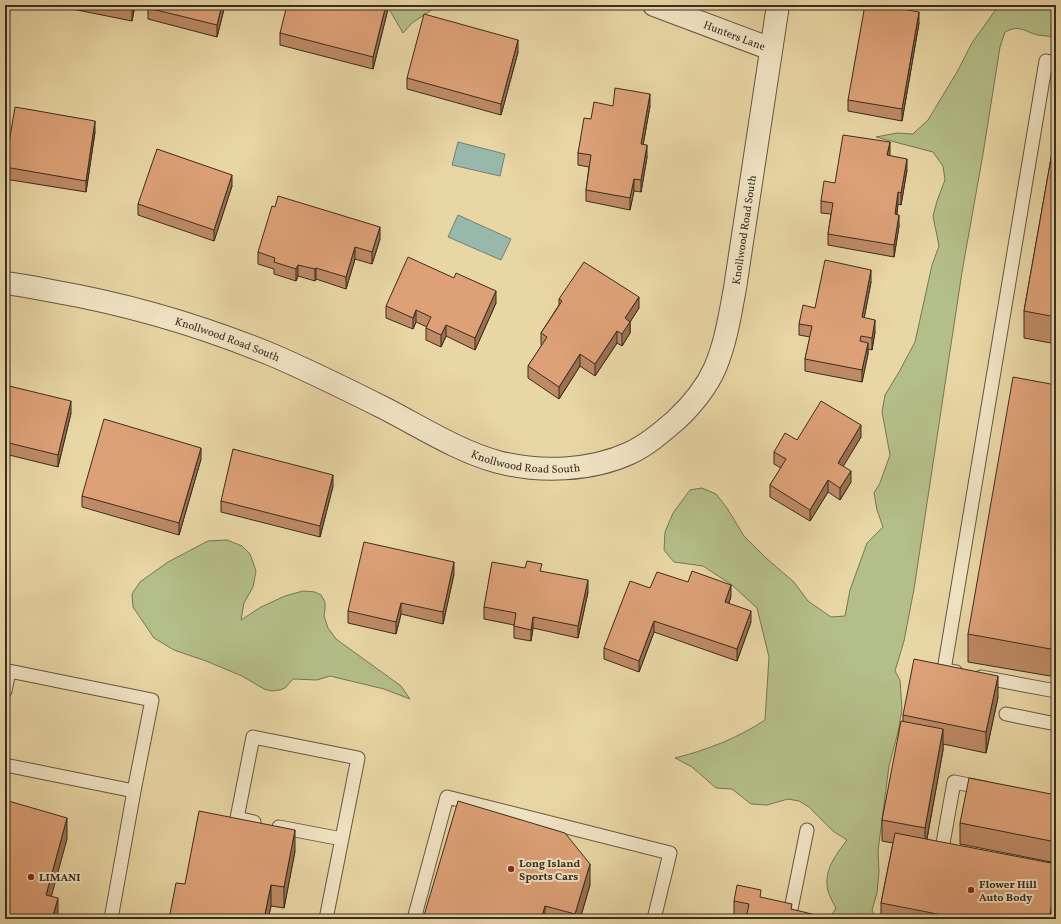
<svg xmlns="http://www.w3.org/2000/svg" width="1061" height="924" font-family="Vollkorn,serif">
  <rect width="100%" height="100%" fill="#e9d6a5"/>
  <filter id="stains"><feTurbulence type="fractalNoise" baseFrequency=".005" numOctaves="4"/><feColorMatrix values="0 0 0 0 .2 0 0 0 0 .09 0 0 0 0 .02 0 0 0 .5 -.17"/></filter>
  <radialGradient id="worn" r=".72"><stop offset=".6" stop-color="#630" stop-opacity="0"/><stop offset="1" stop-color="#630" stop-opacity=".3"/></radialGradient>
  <path fill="#b4be88" stroke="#767655" d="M385 5H435L433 9 412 23 403 33 388 7Z
    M999 5H1056V35L1054 37C1049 36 1043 36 1038 35 1025 32 1020 24 1005 32L1000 47 983 154 962 272 914 589 904 641 895 671 900 680 902 710 898 732 889 766 878 851 879 872 877 893 872 910 876 919H829L836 908C833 903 830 897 828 891 823 870 836 855 847 840L833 831 809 807 799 801 788 799 767 805 751 804 732 789 716 788 692 767 675 758C707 750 738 738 765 720L769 657 757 608 732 585 703 566 674 562 664 550 665 532 673 513 690 490 702 488 716 494 727 508 744 536 766 558 794 582 808 601 831 617 845 616 850 590 867 543 883 527 877 510 874 493 880 483 890 455 882 412 885 395 899 372 915 342 932 265 939 246 933 216 937 201 945 180 943 166 933 152 876 137 897 133 913 134 928 120 957 72 972 43Z
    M227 540 242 546 250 554 256 571 253 587 244 603 241 620 261 607 285 596 303 591 315 592 321 595 325 602V609L324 616 328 628 336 639 401 686 410 699 384 689 330 676 317 680 293 679 285 688 280 690 272 691 264 689 242 676 206 661 174 650 154 638 133 607 132 594 140 582 168 562 208 541Z"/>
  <path fill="#98b8ac" stroke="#728075" d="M458 142 505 154 500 176 452 165Z
    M458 215 511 239 501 260 448 237Z"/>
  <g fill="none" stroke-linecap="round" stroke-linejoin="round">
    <defs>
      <path id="lane" d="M956 672 944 670 1046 61 1056 63
        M981 677 1056 691
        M5 691 9 671 152 700 134 791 5 765
        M1006 714 1056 724
        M254 822 237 818 253 737 358 758 326 919
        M279 827 342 839
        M942 849 954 782 985 788
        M111 919 134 791
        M414 919 447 797 670 853 654 919
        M789 919 807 830"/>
      <g id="street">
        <path id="s1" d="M654 5 771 49"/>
        <path id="s2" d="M5 283C21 285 37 288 52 291 127 304 199 325 270 354 308 370 346 389 384 408 421 427 458 451 498 462 540 473 591 471 630 453 647 445 662 432 676 420 692 405 706 388 715 368 726 342 730 315 735 288L778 5"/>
      </g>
    </defs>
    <use href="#lane" stroke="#655743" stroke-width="15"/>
    <use href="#street" stroke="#655743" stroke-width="24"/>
    <use href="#lane" stroke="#f1e4c4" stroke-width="13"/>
    <use href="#street" stroke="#f1e4c4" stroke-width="22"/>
  </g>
  <path fill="#bf8a66" stroke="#392d22" d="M52 5H135L132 21Z
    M225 5 217 37 148 19V8Z
    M388 5V9L373 69 280 45V33Z
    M919 23 902 121 848 111V100Z
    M518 52 501 115 407 89V78Z
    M613 106H650L643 145 647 157 641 192 634 191 630 210 586 201V190L589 167 578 165V153L591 119Z
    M1056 130V344L1024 338V311Z
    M95 132 86 192 5 179V167Z
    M890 154 889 156 907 170 901 205 898 204 897 214 899 226 894 257 828 245V234L831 214 821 213V201L835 183Z
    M232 186 214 241 138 215V204Z
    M380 239 372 264 355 259 346 289 316 279 315 281 298 276 296 281 274 274V269L258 264V252Z
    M871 282 864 318 875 332 872 350 868 349V354L862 382 805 371V359L810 337 799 335V324L815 308Z
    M559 299 639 308 630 322V333L622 346 617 343 595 376 580 366 559 399 528 378V366L542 345H541V333L559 305Z
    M496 303 475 350 446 336 441 347 426 340V328L427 327 416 322 413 329 386 318V306Z
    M5 385 71 413 58 467 5 454Z
    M1056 385V677L968 662V634Z
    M861 437 843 466 851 482 840 500 828 492 810 521 770 497V485L781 468 774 464V452L797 440Z
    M201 459 179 535 82 507V496Z
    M333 486 320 537 221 512V501Z
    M542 572 588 592 578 638 533 628 531 641 514 638V625L484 619V607Z
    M454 574 443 624 401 614 396 634 348 623V611Z
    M650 588 731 596 729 603 751 622 737 661 654 632 639 672 604 659V648Z
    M998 697 986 753 943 744V750L927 839 1052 919H881V903L893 843 882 841V820L903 722V715Z
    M1056 795V863L960 844V823Z
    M295 851 284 908 271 906 268 919H169L185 884Z
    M590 885 580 919H423Z
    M761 898 792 910 812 919H734V901Z"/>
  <path fill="#9b7153" stroke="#392d22" d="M133 5H135L132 21V9Z
    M222 5H225L217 37V25Z
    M386 5H388V9L373 69V57Z
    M919 12V23L902 121V109Z
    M518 40V52L501 115V104Z
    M650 94V106L641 156V144Z
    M95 121V132L86 192V181Z
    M890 142V154L887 167V155Z
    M647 145V157L641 192V180Z
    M907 159V170L901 205V193Z
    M232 175V186L214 241V230Z
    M634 179V191L630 210V198Z
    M898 192V204L895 225V214Z
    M899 215V226L894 257V245Z
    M380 227V239L372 264V252Z
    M355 247V259L346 289V277Z
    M298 265V276L296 281V269Z
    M316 268V279L315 281V269Z
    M871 270V282L862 329V317Z
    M496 291V303L475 350V338Z
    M639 297V308L630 322V333L622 346V334L625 318Z
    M416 310V322L413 329V318Z
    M875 320V332L872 350V338Z
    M446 325V336L441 347V335Z
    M617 331V343L595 376V364Z
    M868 343V354L862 382V370Z
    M580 354V366L559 399V387Z
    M71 401V413L58 467V455Z
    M861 425V437L838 475V463Z
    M201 448V459L179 535V523Z
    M851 471V482L840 500V488Z
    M333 475V486L320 537V526Z
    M828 480V492L810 521V510Z
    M1056 530V557L1053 548Z
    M454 562V574L443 624V612Z
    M588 580V592L578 638V626Z
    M731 585V596L725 614V602Z
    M401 603V614L396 634V622Z
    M751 611V622L737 661V649Z
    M533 617V628L531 641V630Z
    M654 621V632L639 672V661Z
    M998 676V697L986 753V732Z
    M943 729V750L925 849V828Z
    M67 818V839L46 916V895Z
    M295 830V851L284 908V887Z
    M590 864V885L580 919H575V914Z
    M1056 883V900L1052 919H1049Z
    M271 885V906L268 919H264Z
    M58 898V919H52Z
    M545 906V919H541Z"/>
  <path fill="#dea177" stroke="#392d22" d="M111 5H133L132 9Z
    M149 5H222L217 25 148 8Z
    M287 5H386L373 57 280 33Z
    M865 5H881L919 12 902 109 848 100Z
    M424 14 518 40 501 104 407 78Z
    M615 88 650 94 641 144 647 145 641 180 634 179 630 198 586 190 591 155 578 153 584 118 591 119 594 102 613 106Z
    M15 107 95 121 86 181 5 167Z
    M1056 130V317L1024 311Z
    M843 135 890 142 887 155 907 159 901 193 898 192 895 214 899 215 894 245 828 234 833 203 821 201 824 181 835 183Z
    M157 149 232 175 214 230 138 204Z
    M278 196 380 227 372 252 355 247 346 277 316 268 315 269 298 265 296 269 274 262 275 258 258 252 272 206 275 207Z
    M408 257 454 278 456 273 496 291 475 338 446 325 441 335 426 328 431 317 416 310 413 318 386 306Z
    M825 260 871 270 862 317 875 320 872 338 861 336 860 341 868 343 862 370 805 359 812 326 799 324 803 305 815 308Z
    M584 262 639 297 625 318 630 322 622 334 617 331 595 364 580 354 559 387 528 366 547 337 541 333 562 301 559 299Z
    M1013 377 1056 385V530L1053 548 1056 549V650L968 634Z
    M5 385 71 401 58 455 5 442Z
    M821 401 861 425 838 463 851 471 840 488 828 480 810 510 770 485 786 459 774 452 785 433 797 440Z
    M104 419 201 448 179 523 82 496Z
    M233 449 333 475 320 526 221 501Z
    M364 542 454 562 443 612 401 603 396 622 348 611Z
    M527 561 542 564 540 571 588 580 578 626 533 617 531 630 514 626 516 613 484 607 492 562 525 568Z
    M692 571 731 585 725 602 751 611 737 649 654 621 639 661 604 648 630 581 650 588 657 572 688 582Z
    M914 659 998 676 986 732 903 715Z
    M901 721 943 729 925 828 882 820Z
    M969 778 1056 795V842L960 823Z
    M5 800 67 818 46 895 58 898 52 919H5Z
    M458 801 565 833 590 864 575 914 545 906 541 919H423Z
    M199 811 295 830 284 887 271 885 264 919H169L176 883 185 884Z
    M895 833 1056 864V883L1049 919H963L881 903Z
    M737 885 761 890 760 897 792 904 791 909 812 914 811 919H746L749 904 734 901Z"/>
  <g fill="#8f2418" stroke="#f1e4c4" stroke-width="1.5">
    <circle cx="511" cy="869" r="4"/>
    <circle cx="31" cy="877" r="4"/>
    <circle cx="971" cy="890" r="4"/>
  </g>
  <g text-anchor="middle" stroke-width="4" stroke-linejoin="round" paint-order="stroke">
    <g font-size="11" fill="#392d22" stroke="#f1e4c4">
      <text dy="4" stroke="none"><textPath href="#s1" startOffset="86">Hunters Lane</textPath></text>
      <text dy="4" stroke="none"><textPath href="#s2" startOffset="926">Knollwood Road South</textPath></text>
      <text dy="4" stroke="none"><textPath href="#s2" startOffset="230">Knollwood Road South</textPath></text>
      <text dy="4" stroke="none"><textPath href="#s2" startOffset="555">Knollwood Road South</textPath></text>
    </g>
    <g font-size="11" font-weight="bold" fill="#392d22" stroke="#f1e4c4" text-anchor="start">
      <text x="519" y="867">Long Island<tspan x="519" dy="13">Sports Cars</tspan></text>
      <text x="39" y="881">LIMANI</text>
      <text x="979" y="888">Flower Hill<tspan x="979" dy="13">Auto Body</tspan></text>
    </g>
  </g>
  <rect width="1061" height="924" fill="none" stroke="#e9d6a5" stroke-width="20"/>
  <rect x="6" y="6" width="1049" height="912" fill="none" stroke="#392d22" stroke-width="2"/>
  <rect x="10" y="10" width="1041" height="904" fill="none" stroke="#392d22"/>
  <rect width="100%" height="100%" filter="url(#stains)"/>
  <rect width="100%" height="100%" fill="url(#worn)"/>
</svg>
